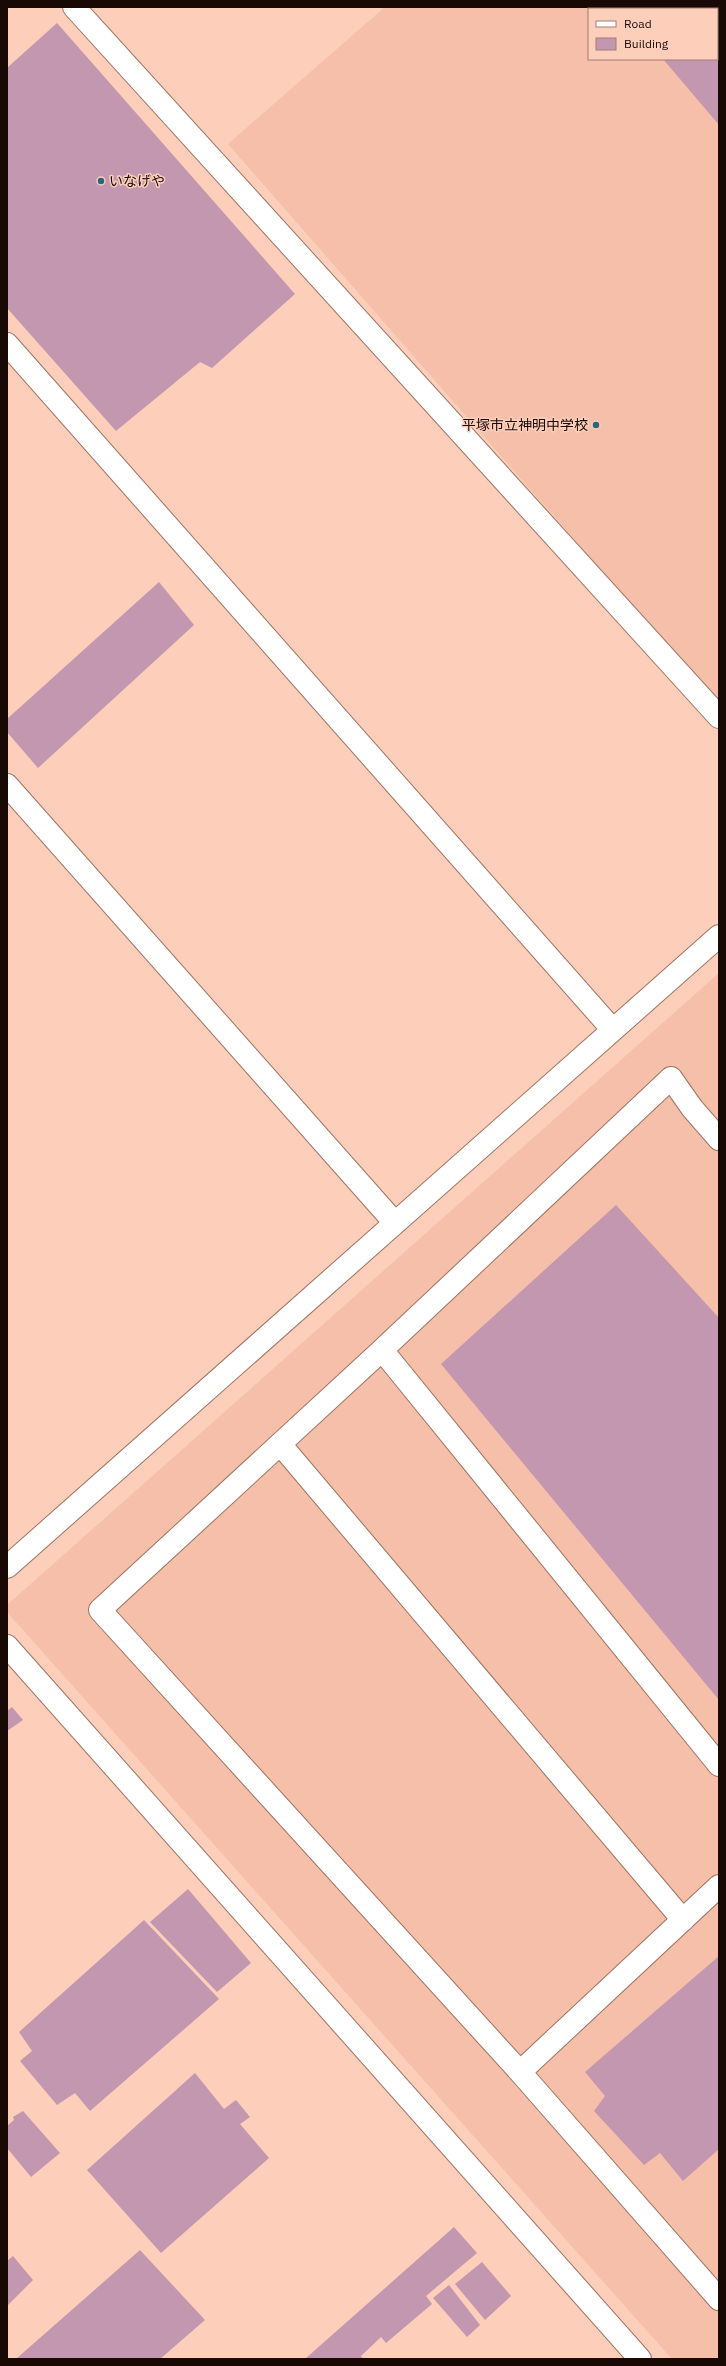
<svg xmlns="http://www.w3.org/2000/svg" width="726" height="2366" font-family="'IBM Plex Sans','Noto Sans JP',sans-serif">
  <rect width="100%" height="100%" fill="#fdceba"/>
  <path fill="#f5bfa9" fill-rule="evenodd" d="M385 7H719V705L228 144ZM589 9H717V59H589Z
    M719 973V2359H672L7 1612V1605Z"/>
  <path fill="#c297af" d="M619 7H719V125L663 59H717V9H621Z
    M57 23 295 294 212 368 200 362 116 431 7 308V68Z
    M159 582 194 625 38 768 7 732V719Z
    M616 1205 719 1318V1700L441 1364Z
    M12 1707 23 1720 7 1731V1711Z
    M188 1889 251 1963 217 1992 150 1922Z
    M144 1920 219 1999 90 2111 75 2093 57 2105 20 2061 32 2051 19 2032Z
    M719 1956V2149L683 2181 660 2153 644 2165 594 2111 605 2096 585 2072Z
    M195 2073 224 2109 236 2100 250 2117 240 2124 269 2158 161 2253 87 2170Z
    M23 2111 60 2153 31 2177 7 2148V2126L14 2120 13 2117Z
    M454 2227 477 2253 426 2296 432 2304 386 2343 381 2337 361 2356 363 2359H305Z
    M140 2250 205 2320 160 2359H16Z
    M13 2256 33 2280 7 2306V2261Z
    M482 2262 511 2296 485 2320 455 2284Z
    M449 2285 480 2325 467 2337 433 2298Z"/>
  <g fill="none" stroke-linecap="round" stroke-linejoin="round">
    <defs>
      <path id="minor" d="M74 7 719 717
        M7 344 613 1030
        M7 785 395 1223
        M382 1350 671 1078 692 1108 719 1139
        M280 1444 683 1920
        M7 1567 719 936
        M7 1646 640 2359
        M719 1765 382 1350 100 1610 520 2072 719 2299
        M520 2072 719 1886"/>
    </defs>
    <use href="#minor" stroke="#9d7361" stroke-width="24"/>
    <use href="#minor" stroke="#fff" stroke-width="22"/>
  </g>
  <g fill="#28677d" stroke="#fdceba" stroke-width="1.5">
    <circle cx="101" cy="181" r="4"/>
    <circle cx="596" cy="425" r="4"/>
  </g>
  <g text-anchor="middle" stroke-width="3" stroke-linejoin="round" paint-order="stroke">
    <g font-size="14" fill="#190904" stroke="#fdceba" text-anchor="start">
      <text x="109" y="186">いなげや</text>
      <text x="588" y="430" text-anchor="end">平塚市立神明中学校</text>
    </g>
  </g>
  <rect width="726" height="2366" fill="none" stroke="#190904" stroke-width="16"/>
  <rect x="588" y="8" width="130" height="52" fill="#fdceba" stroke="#a27f71"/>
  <rect x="596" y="21" width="20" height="6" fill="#ffffff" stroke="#a27f71"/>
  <text x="624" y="28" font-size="12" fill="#190904">Road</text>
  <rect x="596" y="38" width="20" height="12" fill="#c297af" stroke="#a27f71"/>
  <text x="624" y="48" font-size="12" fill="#190904">Building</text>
</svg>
